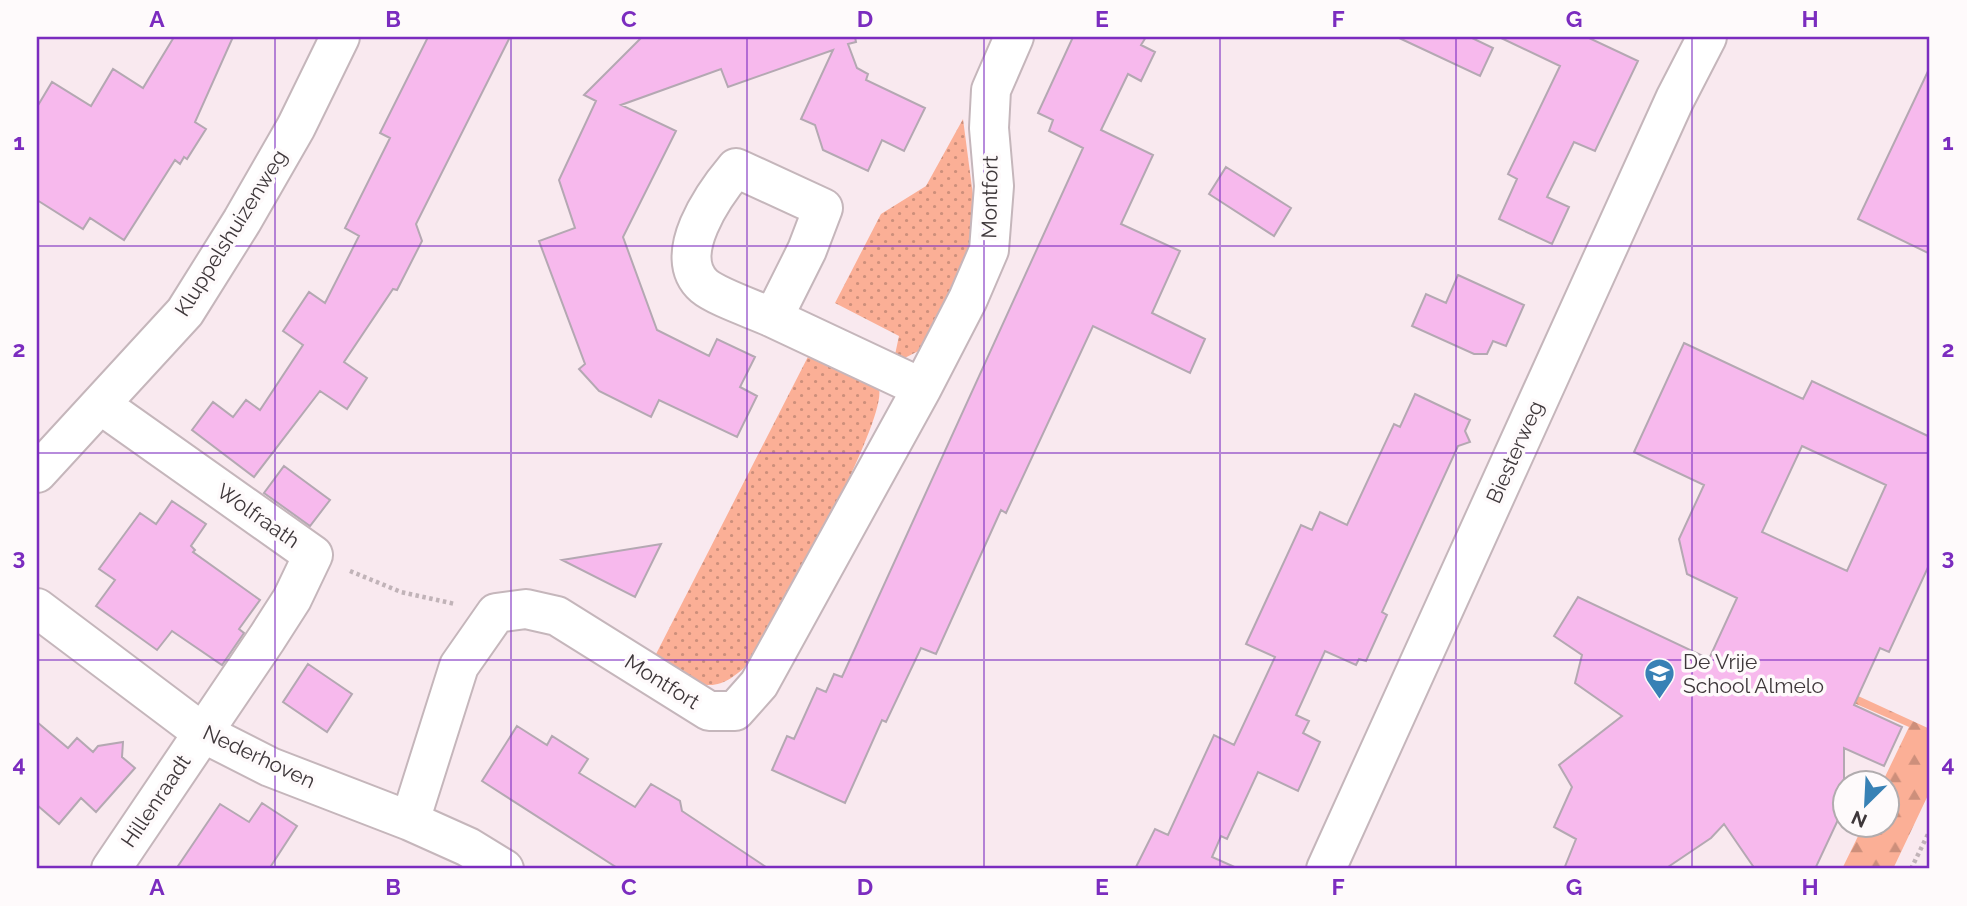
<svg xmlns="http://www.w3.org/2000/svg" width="1967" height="906" font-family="Raleway,sans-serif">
  <defs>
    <pattern id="grass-dots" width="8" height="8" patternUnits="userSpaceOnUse" patternTransform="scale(1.75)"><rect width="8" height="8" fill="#fbaf96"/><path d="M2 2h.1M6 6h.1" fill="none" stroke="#cd8f7b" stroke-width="1.8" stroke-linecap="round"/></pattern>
    <pattern id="forest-firs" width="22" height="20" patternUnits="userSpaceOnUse" patternTransform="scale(1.75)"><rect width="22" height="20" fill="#fbaf96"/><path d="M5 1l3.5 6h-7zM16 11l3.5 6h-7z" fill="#cd8f7b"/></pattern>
  </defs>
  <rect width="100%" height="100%" fill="#f9e9ef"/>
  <path fill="url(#grass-dots)" d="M963 119 979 241 932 344 893 364 899 336 835 303 881 214 926 186Z
    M815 343C832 353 875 371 879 389 887 421 780 614 759 653 714 701 704 688 653 660Z"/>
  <path fill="url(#forest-firs)" d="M1795 667 1930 729V791L1893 869H1842L1863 826 1886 825V783H1882L1909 727 1792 676Z"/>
  <path fill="#f7b9ed" stroke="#b4a8b2" stroke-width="2" fill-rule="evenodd" d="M174 37H233L195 122 206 129 187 159 184 157 180 164 175 160 124 240 90 218 83 229 37 200V107L52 82 91 106 113 69 143 88Z
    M428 37H510L416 224 422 241 397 290 393 289 344 362 367 378 347 409 320 391 254 477 192 430 213 402 233 417 246 400 260 410 303 345 283 331 309 292 325 303 359 236 345 228 390 138 380 133Z
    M642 37H855L856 42 848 44 857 68 868 74 866 80 925 108 904 151 882 140 868 171 823 150 815 125 801 119 833 50 728 87 721 69 621 105 676 131 623 237 657 330 709 356 717 339 755 357 740 387 757 396 737 437 659 400 651 417 599 391 579 369 585 364 539 241 575 228 559 180 596 101 584 95Z
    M1073 37H1146L1141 45 1155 52 1141 81 1128 74 1101 130 1153 155 1121 224 1180 251 1152 313 1205 339 1190 373 1093 326 1006 513 1001 510 936 654 921 648 886 722 882 720 845 803 772 770 787 736 794 739 817 688 826 692 834 674 842 677 1083 148 1049 131 1053 120 1038 113Z
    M1397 37H1470L1493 48 1480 76Z
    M1499 37H1587L1638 61 1595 151 1574 142 1547 197 1569 207 1552 244 1499 219 1517 179 1508 174 1560 66Z
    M1930 67V254L1858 219Z
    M1226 167 1291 208 1274 236 1209 194Z
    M1458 275 1524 305 1506 346 1493 341 1487 354H1474L1412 326 1426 294 1446 303Z
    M1684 343 1803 399 1812 381 1930 437V563L1889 652 1880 648 1854 705 1902 727 1884 766 1844 748V807L1815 869H1755L1724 824 1711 838 1665 869H1564L1576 839 1554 827 1572 787 1559 765 1622 716 1575 683 1582 655 1554 636 1578 597 1709 659 1737 598 1687 574 1679 539 1704 485 1634 452ZM1802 446 1886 485 1847 571 1762 532Z
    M1415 394 1470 420 1465 431 1470 442 1458 446 1382 612 1387 615 1366 661 1359 659 1356 665 1325 651 1296 715 1309 721 1303 733 1320 742 1298 791 1258 772 1227 839 1221 836 1212 857 1239 869H1135L1155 829 1168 835 1214 735 1234 745 1275 657 1246 644 1301 525 1312 530 1320 512 1347 525 1394 424 1400 427Z
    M284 466 330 500 310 526 264 493Z
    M172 501 206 524 191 546 195 550 193 552 260 600 239 629 244 633 222 665 172 631 157 650 96 606 115 580 99 569 140 513 156 524Z
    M661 544 635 597 562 560Z
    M308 664 352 694 327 732 283 702Z
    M37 722 68 748 77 738 93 752 98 746 123 742 122 757 135 768 96 812 81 798 59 824 37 805Z
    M517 726 547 745 552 736 588 759 579 773 635 807 651 784 680 801 682 811 769 869H619L482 781Z
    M262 803 297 826 269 869H176L220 804 249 822Z"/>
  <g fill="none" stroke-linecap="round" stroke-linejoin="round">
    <defs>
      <path id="minor" d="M736 168 823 208 807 250 773 318C756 310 717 297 704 286 670 256 714 194 736 168Z
        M773 318 922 388
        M101 405 313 555 292 599 267 638 111 869
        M37 473 185 312 242 221 296 127 340 37
        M37 608 203 733 270 767 410 821 468 847 504 869
        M410 821 459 666 496 613 526 609 557 616 709 711H735L759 684 922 388 968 299 989 250 994 186 989 128 991 90 1014 37
        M1326 869 1675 99 1707 37"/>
    </defs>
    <use href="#minor" stroke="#c5b6bb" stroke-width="42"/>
    <path stroke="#c1b3b8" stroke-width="4.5" stroke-dasharray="3.5 3.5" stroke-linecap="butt" d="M350 571 401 592 455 604
      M1911 869 1930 830"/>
    <use href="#minor" stroke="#fff" stroke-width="38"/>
  </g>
  <path fill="none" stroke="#7b2cbf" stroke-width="2" stroke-opacity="0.55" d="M275 37V869M511 37V869M747 37V869M984 37V869M1220 37V869M1456 37V869M1692 37V869M37 246H1930M37 453H1930M37 660H1930"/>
  <defs>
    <symbol id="school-pin" viewBox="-11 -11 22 30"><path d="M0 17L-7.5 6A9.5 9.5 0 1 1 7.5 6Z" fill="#3881b5" stroke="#fefafb"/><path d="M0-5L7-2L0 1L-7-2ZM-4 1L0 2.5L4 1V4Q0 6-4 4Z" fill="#fff"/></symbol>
  </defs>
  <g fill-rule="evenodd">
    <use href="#school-pin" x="1642" y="656" width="35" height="47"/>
  </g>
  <g text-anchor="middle" stroke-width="7" stroke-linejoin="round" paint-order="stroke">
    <g font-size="21" fill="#3e373a" stroke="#fefafb">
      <text transform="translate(990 197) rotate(-89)" y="7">Montfort</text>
      <text transform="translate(231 233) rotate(-58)" y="7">Kluppelshuizenweg</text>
      <text transform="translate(1515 452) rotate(-66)" y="7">Biesterweg</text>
      <text transform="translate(258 516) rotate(35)" y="7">Wolfraath</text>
      <text transform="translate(662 682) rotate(32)" y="7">Montfort</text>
      <text transform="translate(259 757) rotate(25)" y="7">Nederhoven</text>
      <text transform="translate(156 801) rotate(-56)" y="7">Hillenraadt</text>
    </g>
    <g font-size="21" fill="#3e373a" stroke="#fefafb" text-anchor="start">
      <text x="1683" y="669">De Vrije<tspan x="1683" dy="24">School Almelo</tspan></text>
    </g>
  </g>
  <rect width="1967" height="906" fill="none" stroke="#fefafb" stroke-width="77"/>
  <g transform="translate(1866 804) rotate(204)"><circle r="33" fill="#fefafb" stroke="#b1acae" stroke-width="2"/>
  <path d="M0-5L12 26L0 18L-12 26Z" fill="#3881b5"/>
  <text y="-10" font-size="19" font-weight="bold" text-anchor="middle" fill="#3e373a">N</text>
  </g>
  <rect x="38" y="38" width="1890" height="829" fill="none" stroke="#7b2cbf" stroke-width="2.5"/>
  <g font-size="23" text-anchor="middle" font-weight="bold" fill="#7b2cbf">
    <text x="157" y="27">A</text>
    <text x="393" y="27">B</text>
    <text x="629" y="27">C</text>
    <text x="865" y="27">D</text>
    <text x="1102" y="27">E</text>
    <text x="1338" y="27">F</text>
    <text x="1574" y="27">G</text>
    <text x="1810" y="27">H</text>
    <text x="19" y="150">1</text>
    <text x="1948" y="150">1</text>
    <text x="19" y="357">2</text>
    <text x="1948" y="357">2</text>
    <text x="19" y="565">3</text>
    <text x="1948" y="565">3</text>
    <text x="19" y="772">4</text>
    <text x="1948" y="772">4</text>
    <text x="157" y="895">A</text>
    <text x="393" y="895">B</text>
    <text x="629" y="895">C</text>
    <text x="865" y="895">D</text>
    <text x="1102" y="895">E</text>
    <text x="1338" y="895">F</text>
    <text x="1574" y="895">G</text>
    <text x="1810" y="895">H</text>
  </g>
</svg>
